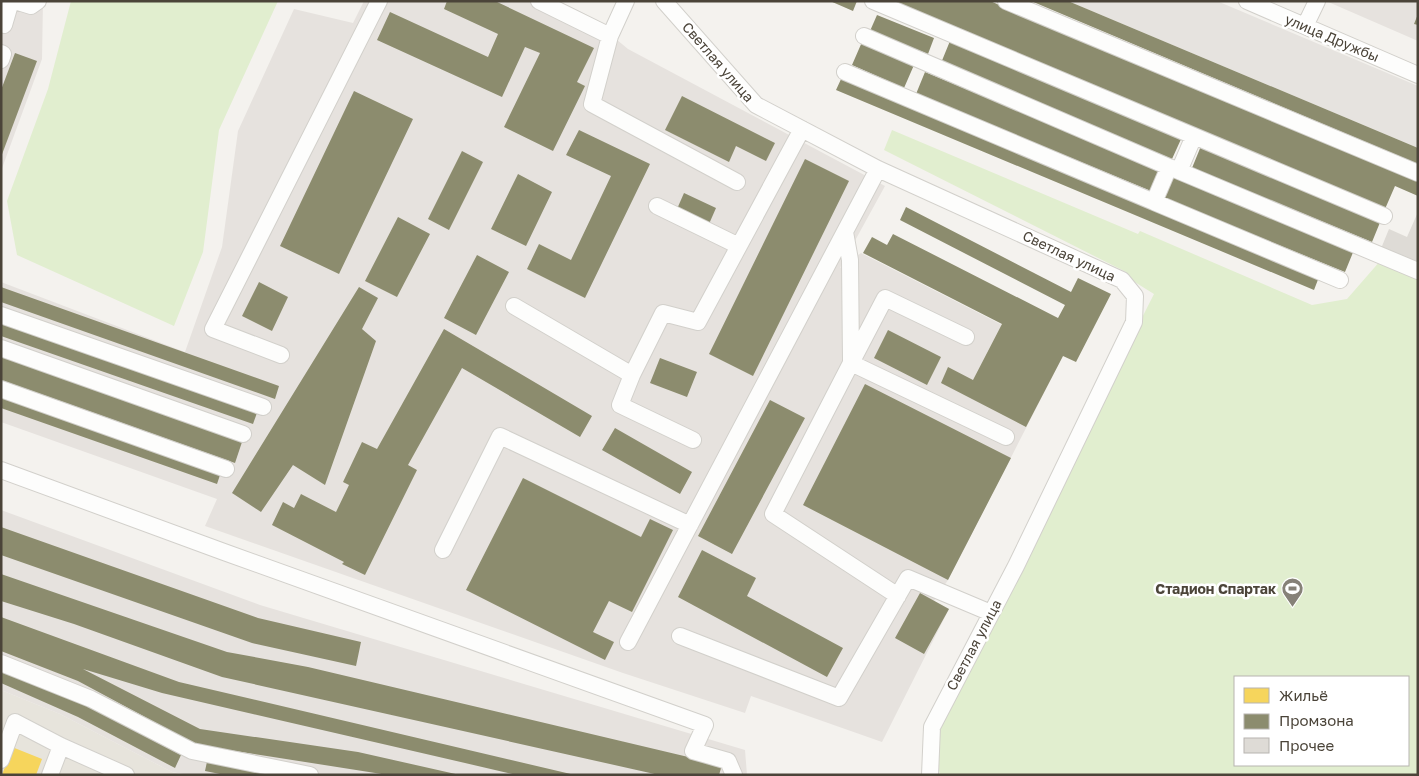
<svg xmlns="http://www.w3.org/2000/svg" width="1419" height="776" font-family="'Golos Text',sans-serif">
  <rect width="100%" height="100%" fill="#f4f2ee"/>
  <path fill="#e7e4dc" d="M1 690 60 714 172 772 183 775H1Z"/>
  <path fill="#e6e2de" d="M1 1H43L42 59 1 171Z
    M364 1H559L587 15 628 49 885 186 840 268 861 253 1063 356 948 580 934 601 949 609 882 742 751 696 745 713 623 673 205 526 217 499 1 422V282L185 352 222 247 238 131 294 9 353 23Z
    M1326 1H1418V41Z
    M1 510 260 605 745 750 747 775H188L172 772 60 714 1 690Z"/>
  <path fill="#e1eecf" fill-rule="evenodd" d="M71 1H278L219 130 203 252 174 326 17 255 7 201 48 89Z
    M892 130 1138 234 1140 231 1312 305 1347 299 1381 260 1418 275V775H940C934 752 937 733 943 711L1154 294 1125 276 1126 272 884 150ZM1235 677H1408V765H1235Z"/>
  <path fill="#e6e3df" d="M1068 1H1217L1418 86V148Z"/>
  <path fill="#f6d55c" d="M12 747 42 759 36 775H2Z"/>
  <path fill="#8c8c6e" d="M447 1H495L594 48 577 82 585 86 553 151 504 127 540 53 525 47 502 97 377 40 390 12 488 57 498 34 444 9Z
    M830 1H857L853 11Z
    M892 1H990L1418 181V196L1395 186 1385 209Z
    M1031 1H1068L1418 148V164Z
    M1418 14V25L1414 24Z
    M877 15 934 38 928 54 870 31Z
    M950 41 1182 137 1172 159 941 63Z
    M862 42 914 65 904 88 852 65Z
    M15 53 37 61 1 157V90Z
    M925 72 1160 169 1151 191 916 94Z
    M842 77 1319 277 1314 290 836 90Z
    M354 91 413 119 339 274 280 246Z
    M682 96 775 143 766 161 736 146 729 162 665 130Z
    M579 130 650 164 585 298 527 269 539 244 571 260 611 176 566 155Z
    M1201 146 1381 220 1372 242 1192 168Z
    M462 151 483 162 449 230 428 219Z
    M805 159 849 181 753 376 709 354Z
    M518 174 552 192 526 246 491 229Z
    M1173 175 1354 250 1345 272 1163 198Z
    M684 193 716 208 709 224 677 209Z
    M906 207 1071 292 1078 278 1111 294 1076 362 1063 356 1026 427 941 383 948 367 973 380 1002 324 863 253 872 237 887 245 893 234 1058 318 1065 305 900 220Z
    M398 217 430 234 397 297 365 281Z
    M477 255 509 272 476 335 444 318Z
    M259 282 288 297 272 331 242 316Z
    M1 287 279 386 275 399 1 302Z
    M359 287 378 298 362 329 376 341 325 485 293 465 261 512 232 493Z
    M1 319 258 410 253 424 1 336Z
    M444 329 592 416 580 437 462 368 408 465 417 470 365 575 342 564 344 562 272 525 283 502 294 508 301 494 336 512 349 485 343 482 362 442 377 449Z
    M888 330 941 357 927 385 874 358Z
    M1 354 243 439 235 463 1 380Z
    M660 358 697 372 687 397 650 383Z
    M865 384 1011 458 948 580 803 505Z
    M1 394 221 472 217 484 1 408Z
    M770 400 805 418 732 554 698 536Z
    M615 428 692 472 680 494 602 450Z
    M523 478 641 537 650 519 673 530 632 612 609 601 593 632 614 642 605 660 466 590Z
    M1 527 258 618 361 642 356 666 252 643 1 555Z
    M702 550 756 578 747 596 843 648 827 677 678 597Z
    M1 574 227 652 308 667 722 765 719 775H659L222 677 74 624 1 601Z
    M920 593 949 609 924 654 895 638Z
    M1 617 179 682 575 775H517L162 693 83 669 200 729 358 752 460 775H388L197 745 78 681 1 651Z
    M1 668 84 704 181 755 175 768 78 717 1 683Z
    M208 757 291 775H225L205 771Z"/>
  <path fill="#dedbd6" d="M1418 212V264L1380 251 1389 229 1407 237Z"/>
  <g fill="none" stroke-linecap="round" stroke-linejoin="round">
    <defs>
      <path id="minor" d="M15 1 31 6 38 1
        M539 1 610 36 626 1
        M664 1 756 105 878 169 1122 280 1135 296 1134 322 1016 566 932 727 930 775
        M873 1 1384 216
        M1006 1 1418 173
        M1247 1 1418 75
        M1 24 4 25 11 1
        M1305 26 1317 1
        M610 36 592 104 737 182
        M864 36 1169 167
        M1 53 3 54 1 60
        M845 72 1154 202
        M1194 136 1179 171 1169 167 1154 202 1340 280
        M1179 171 1418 271
        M657 206 739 246
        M845 232 850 260 851 361
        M514 306 632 375 663 313 698 322 802 129
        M1 315 263 407
        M1 348 243 434
        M281 355 213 329 379 1
        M851 363 885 298 966 337
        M632 375 620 405 693 440
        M1 389 226 469
        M1 470 224 552 705 725 693 751 728 761 734 775
        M443 550 500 436 690 525
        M898 596 773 514 851 363 1006 437
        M680 636 839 698 908 578 991 613
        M628 642 878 169
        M1 663 91 699 192 751 310 775
        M1 760 15 722 61 746 126 775
        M50 775 61 746"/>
    </defs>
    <use href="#minor" stroke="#d2d0cb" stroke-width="18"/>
    <use href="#minor" stroke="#fdfdfc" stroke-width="16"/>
  </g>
  <defs>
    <symbol id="stadium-pin" viewBox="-11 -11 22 30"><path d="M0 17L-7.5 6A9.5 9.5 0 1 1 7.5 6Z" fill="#868178" stroke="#fff"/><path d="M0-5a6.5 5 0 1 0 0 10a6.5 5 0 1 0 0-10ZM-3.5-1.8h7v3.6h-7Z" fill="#fff"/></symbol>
  </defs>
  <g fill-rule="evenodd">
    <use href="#stadium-pin" x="1280" y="576" width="25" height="34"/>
  </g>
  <g text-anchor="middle" stroke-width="5" stroke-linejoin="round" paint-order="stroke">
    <g font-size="14" fill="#4b4439" stroke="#fff">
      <text transform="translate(1332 38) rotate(23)" y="5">улица Дружбы</text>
      <text transform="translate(718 62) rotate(49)" y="5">Светлая улица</text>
      <text transform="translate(1069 256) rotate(25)" y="5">Светлая улица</text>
      <text transform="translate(974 645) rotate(-62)" y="5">Светлая улица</text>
    </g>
    <g font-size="14" font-weight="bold" fill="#4b4439" stroke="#fff" text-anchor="end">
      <text x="1276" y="594">Стадион Спартак</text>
    </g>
  </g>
  <rect width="1419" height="776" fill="none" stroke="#4b4439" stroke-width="5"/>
  <rect x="1234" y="676" width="175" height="90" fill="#ffffff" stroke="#b7b4b0"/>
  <rect x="1244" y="688" width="25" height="15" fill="#f6d55c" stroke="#b7b4b0"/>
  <text x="1279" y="701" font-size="15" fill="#4b4439">Жильё</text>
  <rect x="1244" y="714" width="25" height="15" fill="#8c8c6e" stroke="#b7b4b0"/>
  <text x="1279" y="726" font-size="15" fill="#4b4439">Промзона</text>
  <rect x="1244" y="738" width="25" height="15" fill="#dedbd6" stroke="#b7b4b0"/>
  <text x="1279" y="751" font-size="15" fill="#4b4439">Прочее</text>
</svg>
